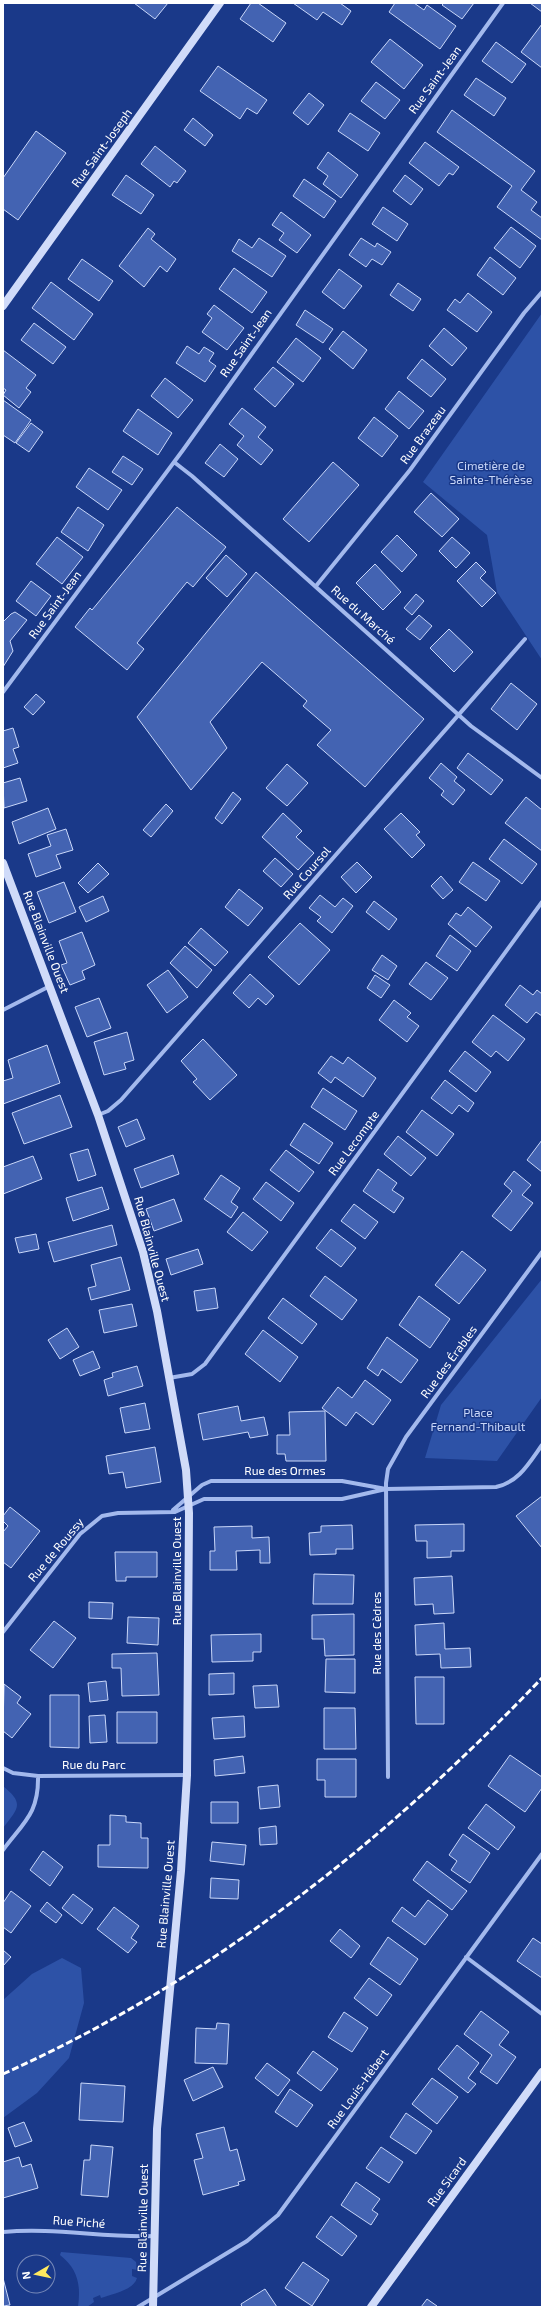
<svg xmlns="http://www.w3.org/2000/svg" width="545" height="2310" font-family="'Exo 2',sans-serif">
  <rect width="100%" height="100%" fill="#1a3989"/>
  <path fill="#2d52a7" d="M542 313V660L497 592 487 535 423 482Z
    M542 1279V1397L497 1461 425 1458 441 1405Z
    M3 1786C25 1804 18 1808 3 1828Z
    M62 1958 81 1968 84 2003 69 2058 37 2093 3 2118V2000L32 1974Z
    M61 2252 131 2258 136 2262 137 2270 132 2269V2276L137 2278C134 2290 112 2294 101 2298L100 2295 93 2298 94 2302 87 2307H78C81 2285 78 2269 60 2255Z"/>
  <path fill="#4363b2" stroke="#c9d7f9" d="M134 3H168L155 19Z
    M251 3H258L286 23 273 42 240 19Z
    M293 3H340L351 11 342 25 323 12 317 20Z
    M395 3H414L424 10 427 5 456 26 440 49 389 12Z
    M444 3H474L462 19 442 5Z
    M530 3H542V12Z
    M542 24V68L521 52Z
    M390 39 423 65 404 89 371 62Z
    M496 42 526 64 512 83 482 61Z
    M218 66 267 100 257 114 247 108 240 119 200 91Z
    M476 78 506 98 494 116 464 95Z
    M376 82 400 100 385 119 361 101Z
    M309 93 324 105 308 125 293 113Z
    M452 110 535 171 521 190 537 202 531 210 542 218V240L497 207 512 186 437 132Z
    M350 113 380 133 368 151 338 131Z
    M193 118 213 135 205 146 184 130Z
    M36 131 66 153 18 220 3 209V178Z
    M425 142 459 167 453 175 449 173 439 186 409 163Z
    M155 146 186 171 177 183 174 181 170 187 141 164Z
    M328 152 358 175 341 198 323 184 328 176 317 168Z
    M126 175 154 195 141 214 112 195Z
    M405 175 423 189 411 205 393 191Z
    M304 179 336 201 324 218 293 196Z
    M383 207 408 224 397 241 372 224Z
    M281 212 311 235 297 253 279 240 284 233 272 225Z
    M511 227 536 246 520 268 494 248Z
    M148 228 155 234 151 239 176 259 167 272 160 266 144 287 119 266Z
    M259 238 286 256 272 277 232 251 239 239 252 248Z
    M361 238 375 247 377 243 391 252 382 265 372 259 366 267 349 255Z
    M490 257 516 278 503 295 477 275Z
    M82 259 113 281 99 301 68 279Z
    M234 268 267 292 252 313 219 289Z
    M339 269 362 286 344 309 322 292Z
    M51 282 93 314 74 340 32 308Z
    M398 283 421 299 413 311 390 295Z
    M468 293 492 312 477 332 447 310 455 299 460 303Z
    M214 305 244 328 227 350 202 332 212 318 207 314Z
    M305 310 333 329 323 343 296 325Z
    M34 323 66 347 53 364 21 340Z
    M444 328 467 348 452 366 429 346Z
    M343 331 367 350 353 369 329 349Z
    M296 338 321 358 303 382 277 362Z
    M187 346 199 354 204 347 214 353 209 361 216 366 205 382 176 363Z
    M3 350 36 375 26 388 31 392 19 408 3 395 6 390 3 388Z
    M422 359 446 379 431 397 407 378Z
    M273 367 294 384 275 407 254 389Z
    M165 378 193 400 178 418 151 396Z
    M399 391 424 411 409 429 385 409Z
    M3 400 31 420 15 443 3 435Z
    M242 408 266 427 258 437 273 450 261 465 237 445 244 436 229 424Z
    M138 409 172 433 158 455 123 431Z
    M374 417 398 436 382 457 358 438Z
    M31 423 43 432 29 452 16 443Z
    M220 444 238 459 224 477 205 463Z
    M123 456 143 469 132 485 112 472Z
    M333 462 359 485 309 542 283 519Z
    M89 468 122 490 108 510 76 487Z
    M431 493 459 519 442 537 414 512Z
    M78 507 104 525 88 551 61 532Z
    M177 507 226 547 193 587 187 582 137 643 144 649 127 670 75 627 90 608 92 610Z
    M397 535 417 555 402 572 381 552Z
    M57 537 83 557 62 584 36 564Z
    M452 537 470 553 456 568 439 551Z
    M226 555 247 574 227 597 206 578Z
    M476 562 486 572 480 578 496 593 482 607 457 581Z
    M375 564 401 592 383 610 356 583Z
    M256 572 424 719 365 787 317 745 331 730 303 706 307 701 262 662 210 722 227 748 191 790 137 717Z
    M31 581 51 596 36 616 16 601Z
    M416 594 424 601 412 615 404 608Z
    M15 612 27 620 10 641 13 651 3 667V622L11 614Z
    M419 615 432 626 420 640 406 629Z
    M449 629 473 652 454 672 430 648Z
    M511 683 537 704 517 730 491 709Z
    M36 694 45 702 33 715 24 707Z
    M13 728 19 747 13 749 18 763 3 768V731Z
    M468 753 503 780 491 795 457 768Z
    M441 763 457 777 454 781 465 790 453 805 441 795 444 791 429 778Z
    M287 764 308 783 287 806 266 788Z
    M20 778 27 801 4 808 3 783Z
    M233 792 241 799 222 824 215 818Z
    M526 797 542 810V851L505 823Z
    M166 804 173 811 151 837 143 830Z
    M48 808 56 829 19 844 12 822Z
    M283 813 302 831 296 837 314 853 298 870 262 837Z
    M401 813 420 832 416 835 425 845 412 858 384 829Z
    M66 829 73 850 56 855 61 868 36 877 28 854 51 846 47 835Z
    M504 839 537 864 522 884 489 859Z
    M275 858 293 874 281 887 263 871Z
    M357 862 372 877 356 893 341 877Z
    M473 862 500 881 486 901 459 882Z
    M98 863 109 874 88 893 78 883Z
    M441 876 453 890 443 899 431 886Z
    M64 882 76 912 49 923 37 892Z
    M239 889 263 908 248 926 225 907Z
    M320 895 335 907 343 898 353 906 332 933 317 921 321 917 309 908Z
    M103 896 109 911 86 922 79 907Z
    M374 901 397 919 389 930 366 912Z
    M468 907 492 927 476 947 448 924 456 913 461 916Z
    M300 923 330 950 299 985 268 957Z
    M201 928 228 952 215 966 188 943Z
    M82 932 95 965 82 971 85 979 70 985 61 965 67 963 59 941Z
    M450 935 471 951 457 971 436 956Z
    M185 946 212 970 197 988 170 963Z
    M382 955 397 966 388 980 372 970Z
    M426 962 448 978 431 1000 409 984Z
    M168 970 188 997 167 1013 147 985Z
    M250 974 274 996 266 1005 258 998 249 1008 233 993Z
    M375 975 390 985 381 998 367 988Z
    M520 985 533 995 537 990 542 994V1016L536 1012 527 1023 505 1005Z
    M99 998 111 1028 87 1037 75 1007Z
    M394 1000 411 1013 407 1017 419 1026 407 1042 379 1020Z
    M493 1015 525 1039 508 1061 496 1051 491 1057 472 1042Z
    M127 1032 134 1060 124 1063 126 1069 104 1075 94 1042Z
    M203 1039 237 1075 210 1100 193 1082 197 1079 181 1061Z
    M47 1045 60 1083 3 1104V1081L13 1078 8 1060Z
    M465 1051 491 1072 476 1092 449 1071Z
    M331 1056 343 1064 348 1057 376 1078 363 1097 335 1077 331 1083 318 1073Z
    M445 1080 474 1103 468 1112 459 1105 452 1114 431 1098Z
    M323 1088 357 1111 345 1130 311 1107Z
    M60 1095 72 1127 24 1144 12 1113Z
    M422 1110 454 1134 437 1156 406 1132Z
    M137 1119 145 1139 126 1147 118 1127Z
    M304 1123 333 1143 319 1164 290 1145Z
    M398 1136 426 1158 411 1176 384 1154Z
    M542 1140V1172L527 1160Z
    M88 1149 96 1175 78 1181 70 1154Z
    M286 1150 314 1172 299 1192 270 1170Z
    M173 1155 179 1174 141 1188 134 1169Z
    M33 1156 42 1179 3 1194V1167Z
    M378 1169 397 1183 392 1190 404 1198 394 1213 363 1191Z
    M514 1171 531 1185 522 1195 533 1203 511 1231 492 1216 512 1191 504 1184Z
    M221 1175 240 1188 231 1202 238 1207 231 1218 204 1199Z
    M266 1182 294 1203 281 1221 253 1199Z
    M102 1187 109 1209 73 1221 66 1198Z
    M174 1199 182 1221 154 1231 146 1209Z
    M354 1204 378 1222 365 1239 341 1221Z
    M243 1212 268 1232 252 1251 227 1232Z
    M112 1225 117 1245 54 1262 48 1242Z
    M331 1229 356 1248 341 1267 316 1248Z
    M36 1234 39 1249 19 1253 15 1238Z
    M198 1249 203 1264 171 1275 166 1259Z
    M462 1251 486 1270 459 1304 435 1285Z
    M121 1257 130 1290 91 1300 88 1288 96 1286 91 1265Z
    M325 1276 357 1300 342 1320 310 1296Z
    M215 1288 218 1308 197 1311 194 1291Z
    M419 1296 450 1319 430 1348 399 1325Z
    M283 1298 317 1324 302 1344 268 1318Z
    M132 1304 137 1326 104 1333 99 1310Z
    M67 1328 79 1347 60 1359 48 1340Z
    M263 1330 298 1357 280 1382 245 1354Z
    M387 1337 418 1360 401 1383 382 1369 378 1376 367 1368Z
    M93 1351 100 1368 80 1376 73 1360Z
    M137 1366 143 1386 108 1396 104 1380 113 1377 112 1373Z
    M365 1380 391 1400 373 1425 356 1412 346 1426 322 1408 338 1387 352 1398Z
    M145 1403 150 1429 125 1433 120 1408Z
    M238 1406 241 1421 264 1417 268 1435 250 1438 248 1432 203 1440 198 1414Z
    M325 1411 326 1461H286L285 1454H277V1435H290L289 1412Z
    M155 1447 161 1482 126 1488 123 1472 109 1474 106 1456Z
    M542 1496V1548L516 1516Z
    M10 1507 40 1531 11 1568 3 1562V1532L8 1526 3 1521V1516Z
    M464 1524V1551H451V1557L427 1558V1541H416L415 1525Z
    M352 1525 353 1549H336V1554L310 1555 309 1533 321 1532V1526Z
    M252 1526V1538L269 1537 270 1563H260V1550L236 1551 237 1570H210V1551H215L214 1527Z
    M115 1552H157V1577H126V1581H116Z
    M314 1574 354 1575 353 1604H313Z
    M452 1576 454 1613 434 1614 433 1604 415 1605 414 1578Z
    M89 1602 113 1603 112 1619 89 1618Z
    M354 1614V1655L325 1656 324 1639H312V1615Z
    M128 1617 159 1618 158 1645 127 1643Z
    M54 1621 76 1638 53 1668 30 1650Z
    M444 1623 445 1649 470 1648 471 1667 441 1668 440 1654 416 1655 415 1625Z
    M261 1634V1652H253V1661L212 1662 211 1635Z
    M157 1653 159 1695 122 1696 121 1668H112V1654Z
    M326 1659H355V1693L325 1692Z
    M234 1673V1694L209 1695V1674Z
    M415 1677H444V1724H416Z
    M106 1681 108 1700 90 1702 88 1683Z
    M4 1684 21 1697 17 1703 31 1714 12 1738 3 1731Z
    M277 1685 279 1707 255 1708 253 1686Z
    M50 1695H79V1748L50 1747Z
    M324 1708H355L356 1749H324Z
    M117 1712H157V1743H117Z
    M105 1715 107 1742 90 1743 89 1716Z
    M244 1716 245 1737 214 1739 212 1718Z
    M510 1755 542 1777V1788L525 1812 488 1786Z
    M243 1756 245 1773 215 1776 214 1760Z
    M317 1759H356V1797H325V1780H317Z
    M278 1785 280 1807 260 1809 258 1787Z
    M211 1802H238V1823H211Z
    M486 1804 515 1827 498 1850 468 1828Z
    M110 1815 126 1816V1822L141 1823V1838H148V1868L98 1867V1845H110Z
    M276 1826 277 1844 260 1845 259 1828Z
    M463 1834 490 1853 470 1883 451 1870 457 1861 449 1855Z
    M212 1842 246 1845 244 1865 210 1861Z
    M43 1851 63 1867 50 1886 30 1870Z
    M427 1861 467 1891 452 1910 413 1880Z
    M211 1878 239 1880 238 1899 210 1898Z
    M11 1891 31 1906 11 1933 3 1927V1903Z
    M73 1894 93 1909 82 1924 62 1908Z
    M428 1900 448 1915 425 1945 392 1921 402 1907 415 1917Z
    M47 1902 62 1915 56 1923 40 1911Z
    M114 1907 139 1926 131 1938 137 1942 128 1953 97 1929Z
    M340 1929 360 1946 351 1958 330 1941Z
    M388 1937 418 1959 400 1985 370 1964Z
    M533 1938 542 1944V1978L517 1961Z
    M3 1950 11 1957 3 1966Z
    M369 1978 392 1995 377 2016 354 1998Z
    M481 2011 509 2032 499 2045 516 2057 497 2084 480 2072 492 2055 464 2034Z
    M344 2012 368 2028 352 2052 328 2037Z
    M217 2023 229 2024 227 2064 195 2063 196 2028 216 2029Z
    M457 2045 479 2063 468 2078 476 2084 468 2093 438 2069Z
    M313 2051 338 2069 321 2091 297 2073Z
    M267 2063 290 2080 278 2096 255 2078Z
    M213 2067 223 2087 193 2101 184 2080Z
    M432 2078 458 2097 437 2124 412 2104Z
    M81 2083 125 2086 123 2122 79 2120Z
    M290 2089 313 2105 297 2127 275 2112Z
    M406 2113 432 2131 416 2154 390 2137Z
    M24 2122 32 2141 15 2147 8 2128Z
    M224 2127 230 2151 237 2149 245 2180 238 2182 239 2185 203 2195 194 2160 203 2158 196 2134Z
    M91 2145 113 2147 108 2197 81 2195 84 2160H90Z
    M381 2147 403 2162 389 2183 366 2168Z
    M19 2157 22 2167 31 2164 38 2188 3 2198V2162Z
    M356 2182 380 2199 372 2210 378 2214 371 2225 341 2205Z
    M331 2216 357 2236 342 2256 316 2237Z
    M303 2262 329 2280 312 2306 285 2288Z
    M3 2278 10 2305 3 2306Z
    M265 2289 277 2307H242L241 2304Z
    M427 2299 437 2306 436 2307H421Z"/>
  <g fill="none" stroke-linecap="round" stroke-linejoin="round">
    <path stroke="#a3b9ed" stroke-width="4" d="M174 462 192 476 471 726 542 778
      M316 586 410 470 524 313 542 292
      M3 692 183 450 503 3
      M3 1010 50 986
      M98 1115 108 1111 121 1100 525 639
      M169 1378 192 1374 205 1364 542 902
      M173 1510 202 1485 211 1481H342L386 1489 496 1487C519 1482 529 1463 542 1445
      M3 1632 80 1534 102 1516 118 1513 175 1512 204 1499H342L386 1489
      M3 1768 13 1773 38 1776 187 1775
      M388 1777 386 1483 388 1469 406 1437 542 1252
      M3 1850C24 1822 39 1813 38 1776
      M466 1957 542 2014
      M3 2232C54 2227 103 2238 153 2236
      M138 2307 247 2241 278 2215 542 1854"/>
    <path stroke="#d0dbf9" stroke-width="8" d="M3 306 220 3
      M3 863 98 1115 143 1252 157 1311 186 1470 189 1513 187 1775 181 1871 157 2129 153 2307
      M371 2307 542 2072"/>
    <path stroke="#fff" stroke-width="3" stroke-dasharray="7 3" stroke-linecap="butt" d="M3 2074C210 1981 386 1841 542 1678"/>
  </g>
  <g text-anchor="middle" stroke-width="3" stroke-linejoin="round" paint-order="stroke">
    <g font-size="12" fill="#fff" stroke="#1a3989">
      <text transform="translate(435 80) rotate(-54)" y="4">Rue Saint-Jean</text>
      <text transform="translate(102 148) rotate(-54)" y="4">Rue Saint-Joseph</text>
      <text transform="translate(246 343) rotate(-55)" y="4">Rue Saint-Jean</text>
      <text transform="translate(423 435) rotate(-54)" y="4">Rue Brazeau</text>
      <text transform="translate(55 605) rotate(-54)" y="4">Rue Saint-Jean</text>
      <text transform="translate(363 615) rotate(42)" y="4">Rue du Marché</text>
      <text transform="translate(307 873) rotate(-49)" y="4">Rue Coursol</text>
      <text transform="translate(46 942) rotate(69)" y="4">Rue Blainville Ouest</text>
      <text transform="translate(354 1143) rotate(-54)" y="4">Rue Lecompte</text>
      <text transform="translate(152 1249) rotate(75)" y="4">Rue Blainville Ouest</text>
      <text transform="translate(449 1362) rotate(-54)" y="4">Rue des Érables</text>
      <text x="285" y="1475">Rue des Ormes</text>
      <text transform="translate(56 1550) rotate(-50)" y="4">Rue de Roussy</text>
      <text transform="translate(177 1571) rotate(-90)" y="4">Rue Blainville Ouest</text>
      <text transform="translate(377 1633) rotate(-90)" y="4">Rue des Cèdres</text>
      <text x="94" y="1769">Rue du Parc</text>
      <text transform="translate(166 1894) rotate(-85)" y="4">Rue Blainville Ouest</text>
      <text transform="translate(358 2089) rotate(-54)" y="4">Rue Louis-Hébert</text>
      <text transform="translate(447 2182) rotate(-54)" y="4">Rue Sicard</text>
      <text transform="translate(143 2218) rotate(-89)" y="4">Rue Blainville Ouest</text>
      <text transform="translate(79 2222) rotate(4)" y="4">Rue Piché</text>
    </g>
    <g font-size="12" fill="#c9d7f9" stroke="#1a3989">
      <text x="491" y="470">Cimetière de<tspan x="491" dy="14">Sainte-Thérèse</tspan></text>
      <text x="478" y="1417">Place<tspan x="478" dy="14">Fernand-Thibault</tspan></text>
    </g>
  </g>
  <rect width="545" height="2310" fill="none" stroke="#ffffff" stroke-width="8"/>
  <g transform="translate(36 2274) rotate(261)"><circle r="19" fill="#1a3989" stroke="#7688b8"/>
  <path d="M0-3L7 15L0 10L-7 15Z" fill="#ffe95f"/>
  <text y="-6" font-size="11" font-weight="bold" text-anchor="middle" fill="#ffffff">N</text>
  </g>
</svg>
